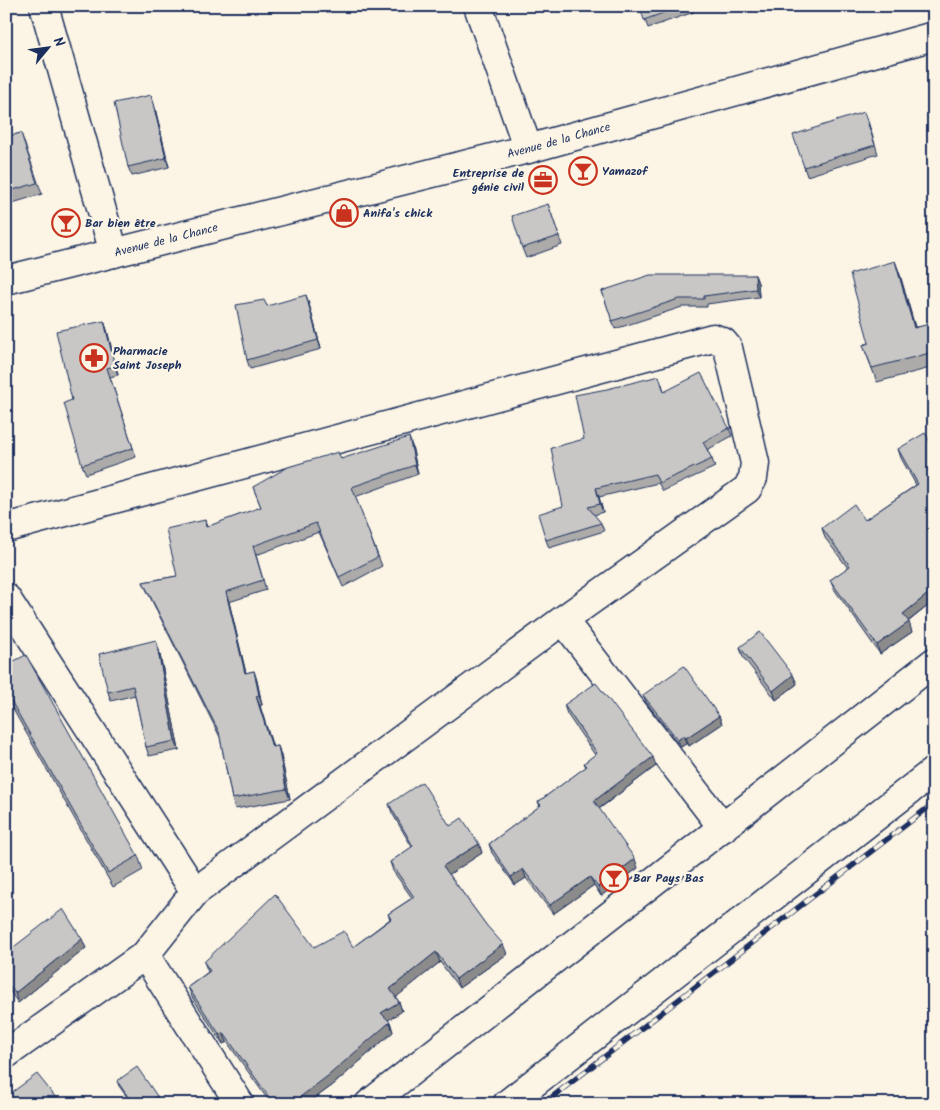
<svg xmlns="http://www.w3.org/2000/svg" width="940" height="1110" font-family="Kalam,sans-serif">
  <rect width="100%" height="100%" fill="#fcf5e5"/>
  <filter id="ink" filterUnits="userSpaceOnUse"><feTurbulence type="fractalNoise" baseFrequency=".02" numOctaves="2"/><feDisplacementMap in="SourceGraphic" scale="10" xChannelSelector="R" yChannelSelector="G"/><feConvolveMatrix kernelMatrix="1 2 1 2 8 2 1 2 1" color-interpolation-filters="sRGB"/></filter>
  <g filter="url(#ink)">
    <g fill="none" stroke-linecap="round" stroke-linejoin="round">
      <defs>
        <path id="street" d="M44 6 114 253
          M478 6 528 149
          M6 528 713 338 723 342 728 348 755 463 753 478 747 489 563 620 195 892 145 955 6 1054
          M6 598 195 892
          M563 620 723 828
          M145 955 240 1104
          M369 1104 934 662
          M507 1104 934 771"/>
        <g id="primary">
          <path id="s1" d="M6 280 528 149 934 36"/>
        </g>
      </defs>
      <use href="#street" stroke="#1b2f5e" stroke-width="31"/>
      <use href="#primary" stroke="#1b2f5e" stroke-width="31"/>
      <use href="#street" stroke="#fcf5e5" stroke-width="28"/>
      <use href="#primary" stroke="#fcf5e5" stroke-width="28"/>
      <defs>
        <path id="rail" d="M543 1104 934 803"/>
      </defs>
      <use href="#rail" stroke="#1b2f5e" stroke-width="5.5"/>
      <use href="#rail" stroke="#fcf5e5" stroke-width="4" stroke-dasharray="11" stroke-linecap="butt"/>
    </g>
    <path fill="#acabaa" stroke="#1b2f5e" d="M267 6H294L269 12Z
      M640 6H692L694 12 648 28Z
      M151 95 154 104 169 167 132 176 128 167Z
      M868 121 878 154 807 176 804 167Z
      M21 133 42 194 6 205V137Z
      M548 204 562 245 526 258 522 248Z
      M895 261 900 275 915 327 934 325V367L877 382 863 345 869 343Z
      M755 275 758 283 759 297 707 304V307H682L615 329 602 291Z
      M309 304 321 349 250 369 247 360 267 306Z
      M104 321 107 330 118 375 110 377 136 457 86 474 82 465 72 400Z
      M662 384 664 392 729 428 732 436 707 450 712 459 715 467 663 491 658 483 599 497 603 512 594 515 601 523 604 531 549 548 546 540 563 506 584 439Z
      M412 446 418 474 355 497 382 566 343 587 319 532 256 555 266 590 229 602 246 673 254 671 257 681 262 705 260 706 273 747 278 746 281 756 290 799 235 809 232 799 220 737 147 591 143 582 177 576 205 520 207 527 261 507 253 487 341 459Z
      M898 449H934V601L908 622 912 632 880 654 834 589 830 580 848 568 825 538 822 528 865 520 916 485 901 458Z
      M6 647 14 661 138 856 143 870 113 887 6 697Z
      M740 647 793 675 797 684 776 700 743 657Z
      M159 650 179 750 149 756 146 747 135 695 111 701 108 692Z
      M643 695 719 716 722 724 689 746 687 743 681 747 646 702Z
      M564 705 656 766 599 809 638 868 601 896 594 885 553 914 526 878 515 885 492 853 489 844 540 806 538 802 586 767 584 763 595 755 567 714Z
      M389 804 450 826 479 844 482 853 449 874 507 954 459 988 440 962 396 997 399 1002 402 1011 388 1020 390 1022 393 1032 333 1085 307 1104H271L227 1042 223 1044 192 997 188 987 208 972 204 962 314 947H353L390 919 388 914 412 898 393 871 390 862 412 847 392 813Z
      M86 948 18 1003 6 986V953Z
      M117 1081 157 1096 159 1101 156 1104H132L119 1086Z
      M7 1096 61 1104H10Z"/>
    <path fill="#8c8b8b" stroke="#1b2f5e" d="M151 95 154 104 169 167 166 158Z
      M895 261 900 275 919 341 914 328Z
      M755 275 758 283 759 297 756 289Z
      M306 295 309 304 321 349 318 340Z
      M104 321 107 330 118 375 115 366Z
      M409 437 412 446 418 474 415 465Z
      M596 488 599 497 603 512 600 504Z
      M934 589V601L906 623 903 614Z
      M226 592 229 602 248 682 245 673Z
      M909 622 912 632 880 654 877 645Z
      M156 640 159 650 179 750 175 741Z
      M254 671 257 681 262 705 259 695Z
      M793 675 797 684 776 700 773 691Z
      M256 696 260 706 275 757 272 747Z
      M719 716 722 724 689 746 686 738Z
      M684 735 687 743 681 747 678 740Z
      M278 746 281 756 290 799 286 789Z
      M653 757 656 766 597 810 594 801Z
      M479 844 482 853 447 876 443 866Z
      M635 859 638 868 601 896 598 887Z
      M523 869 526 878 515 885 511 877Z
      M590 877 594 885 553 914 550 905Z
      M82 939 86 948 18 1003 15 993Z
      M503 944 507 954 459 988 456 979Z
      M436 952 440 962 394 999 390 989Z
      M399 1002 402 1011 384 1023 381 1013Z
      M390 1022 393 1032 333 1085 307 1104H291Z
      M223 1032 227 1042 223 1044 220 1035Z
      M157 1096 159 1101 156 1104H148Z"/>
    <path fill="#c8c7c6" stroke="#1b2f5e" d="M640 6H682L644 20Z
      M151 95 166 158 128 167 114 103Z
      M864 112 875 145 804 167 793 135Z
      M21 133 37 183 6 192V137Z
      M548 204 559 236 522 248 512 216Z
      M895 261 914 328 933 323 934 326V352L872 368 863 345 869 343 850 274Z
      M650 275H755L756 289 704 296V299H679L612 321 602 291Z
      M306 295 318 340 247 360 236 305 264 300 267 306Z
      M104 321 115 366 107 368 133 448 82 465 64 403 72 400 56 331Z
      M701 373 729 428 703 442 712 459 659 483 655 474 596 488 600 504 588 507 601 523 546 540 538 514 563 506 551 448 584 439 575 395 607 389 659 376 664 392Z
      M925 433 934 449V589L903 614 909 622 877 645 830 580 850 566 822 528 854 504 865 520 918 484 898 449Z
      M409 437 415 465 352 487 378 557 339 577 316 523 253 546 263 580 226 592 245 673 254 671 259 695 256 696 272 747 278 746 286 789 232 799 219 732 143 582 177 576 166 529 205 520 206 527 261 507 253 487 288 467 338 452 341 459Z
      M760 632 793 675 773 691 740 647Z
      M156 640 175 741 146 747 133 686 108 692 99 654Z
      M6 647 14 661 26 655 138 856 108 873 6 692Z
      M684 666 719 716 686 738 684 735 678 740 643 695Z
      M596 683 653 757 594 801 635 859 598 887 590 877 550 905 523 869 511 877 489 844 541 805 538 802 587 766 584 763 597 753 564 705Z
      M422 782 450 826 462 818 479 844 443 866 487 926 503 944 456 979 436 952 390 989 399 1002 381 1013 390 1022 329 1075 291 1104H274L223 1032 220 1035 188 987 210 971 204 962 275 894 314 947 344 931 353 947 391 919 388 914 414 897 390 862 413 846 389 804Z
      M63 909 82 939 15 993 6 982V953Z
      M137 1067 157 1096 148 1104H133L117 1081Z
      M37 1074 61 1104H13L7 1096Z"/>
  </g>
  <defs>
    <symbol id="bar-ring" viewBox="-11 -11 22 22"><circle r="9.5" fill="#fcf5e5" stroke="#c8321e" stroke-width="1.5"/><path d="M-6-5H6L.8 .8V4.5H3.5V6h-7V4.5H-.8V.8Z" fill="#c8321e"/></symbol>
    <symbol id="office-ring" viewBox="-11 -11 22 22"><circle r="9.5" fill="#fcf5e5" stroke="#c8321e" stroke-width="1.5"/><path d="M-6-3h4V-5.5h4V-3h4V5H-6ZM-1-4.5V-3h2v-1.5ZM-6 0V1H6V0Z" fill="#c8321e"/></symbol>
    <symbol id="shop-ring" viewBox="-11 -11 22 22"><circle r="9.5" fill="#fcf5e5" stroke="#c8321e" stroke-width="1.5"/><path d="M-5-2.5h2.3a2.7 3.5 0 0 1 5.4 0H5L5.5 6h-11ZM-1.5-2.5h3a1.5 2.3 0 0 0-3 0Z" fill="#c8321e"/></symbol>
    <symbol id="pharmacy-ring" viewBox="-11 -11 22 22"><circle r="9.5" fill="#fcf5e5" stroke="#c8321e" stroke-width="1.5"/><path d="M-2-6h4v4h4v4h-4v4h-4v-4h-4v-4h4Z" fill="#c8321e"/></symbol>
  </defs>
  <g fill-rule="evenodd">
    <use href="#bar-ring" x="567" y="155" width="32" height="32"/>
    <use href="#office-ring" x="527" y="164" width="32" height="32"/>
    <use href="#shop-ring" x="328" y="197" width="32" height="32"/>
    <use href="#bar-ring" x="50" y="207" width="32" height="32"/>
    <use href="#pharmacy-ring" x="78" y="342" width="32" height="32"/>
    <use href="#bar-ring" x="598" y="862" width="32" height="32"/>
  </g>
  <g text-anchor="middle" stroke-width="4.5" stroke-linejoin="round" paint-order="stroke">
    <g font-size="12" fill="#1b2f5e" stroke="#fcf5e5">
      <text dy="4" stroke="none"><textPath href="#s1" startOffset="570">Avenue de la Chance</textPath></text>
      <text dy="4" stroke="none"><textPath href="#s1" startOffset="165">Avenue de la Chance</textPath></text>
    </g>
    <g font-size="12" font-weight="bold" fill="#1b2f5e" stroke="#fcf5e5" text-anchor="start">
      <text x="602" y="175">Yamazof</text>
      <text x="524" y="177" text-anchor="end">Entreprise de<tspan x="524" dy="14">génie civil</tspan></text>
      <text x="363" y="217">Anifa's chick</text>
      <text x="85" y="227">Bar bien être</text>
      <text x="113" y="355">Pharmacie<tspan x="113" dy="14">Saint Joseph</tspan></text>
      <text x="633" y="882">Bar Pays Bas</text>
    </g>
  </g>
  <rect width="940" height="1110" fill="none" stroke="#fcf5e5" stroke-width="25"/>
  <rect x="12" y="12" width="915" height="1085" fill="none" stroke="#1b2f5e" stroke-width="2" filter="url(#ink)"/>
  <g transform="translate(48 48) rotate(61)" stroke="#fcf5e5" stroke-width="4" paint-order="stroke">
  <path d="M0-4L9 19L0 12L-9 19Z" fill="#1b2f5e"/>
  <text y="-8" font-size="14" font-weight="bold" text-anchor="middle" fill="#1b2f5e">N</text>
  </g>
</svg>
